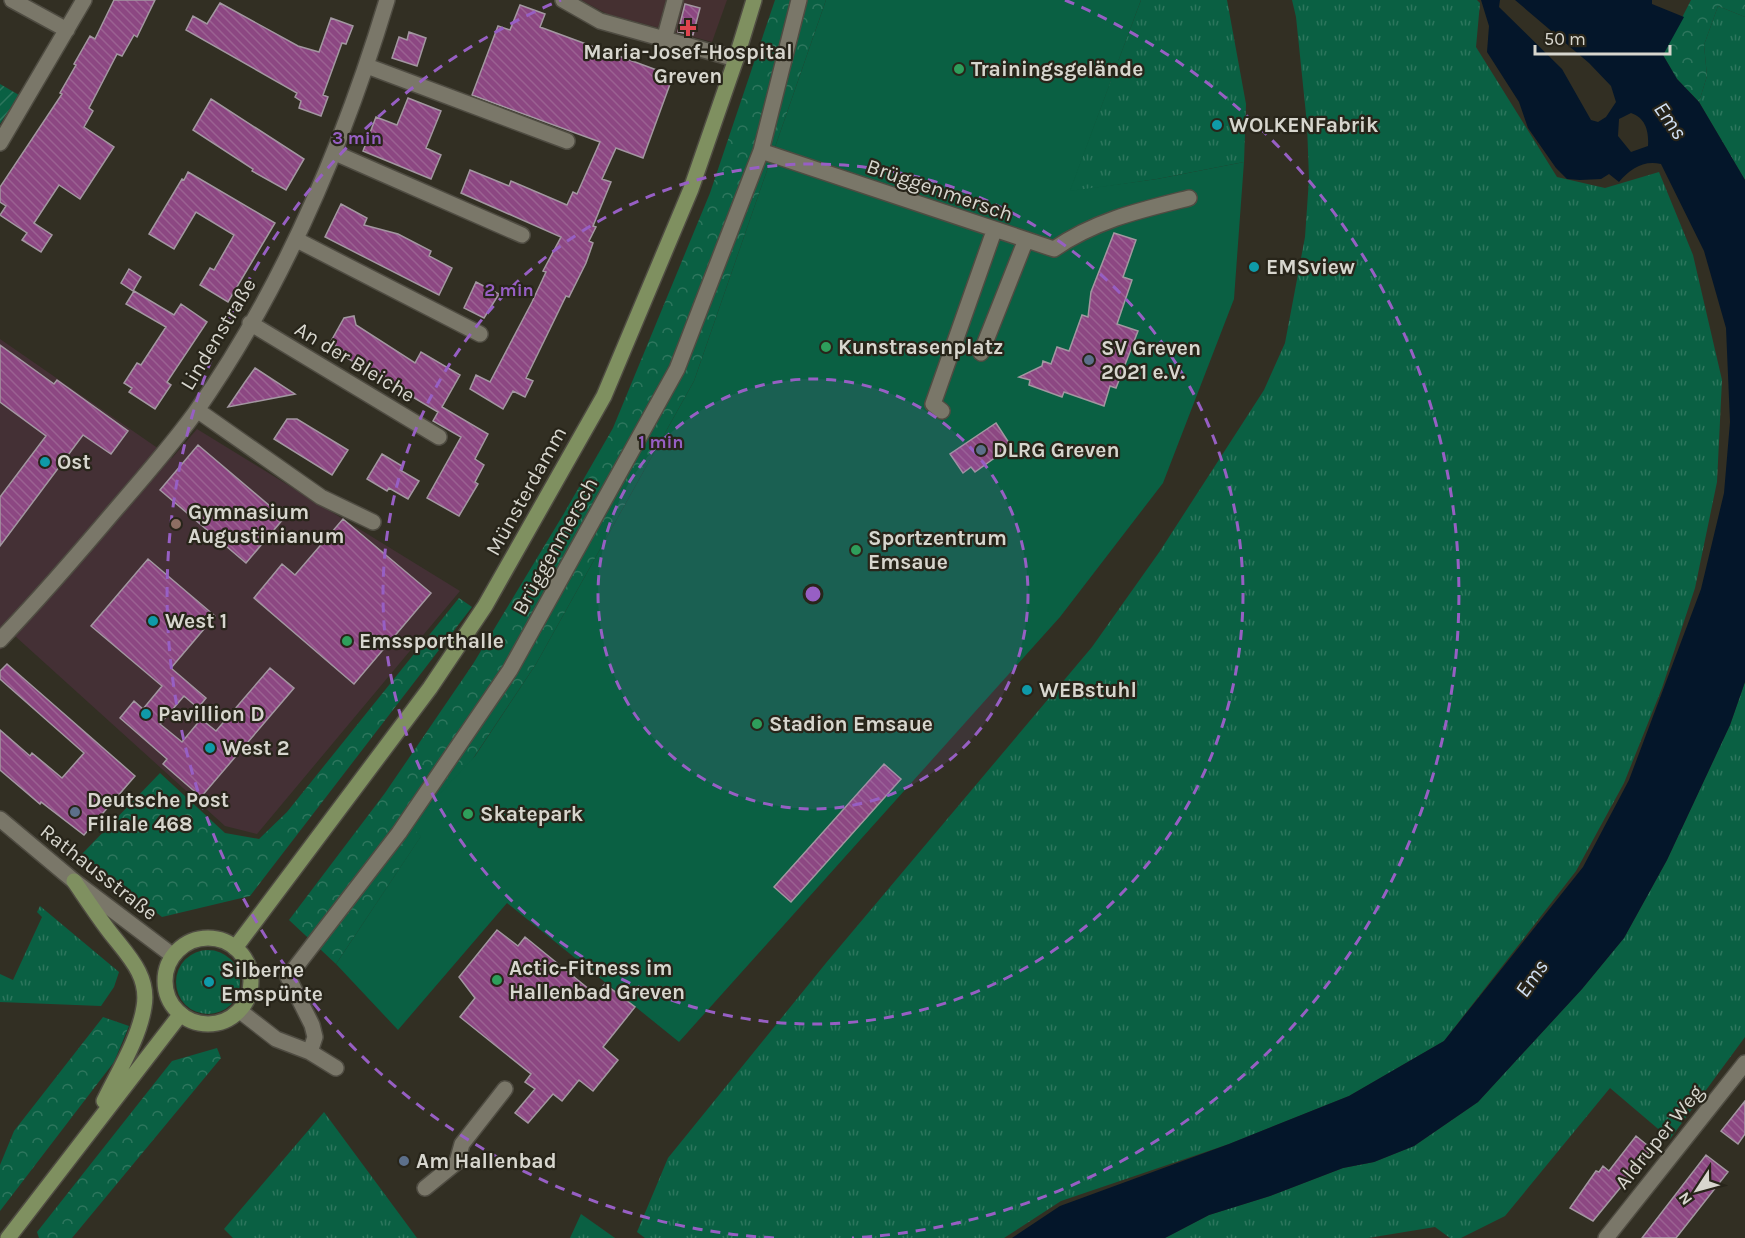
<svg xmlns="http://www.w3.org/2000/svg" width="1745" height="1238" font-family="Karla,sans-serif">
  <defs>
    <pattern id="grass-tufts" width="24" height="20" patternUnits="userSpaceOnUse" patternTransform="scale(1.5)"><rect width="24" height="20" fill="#0a6043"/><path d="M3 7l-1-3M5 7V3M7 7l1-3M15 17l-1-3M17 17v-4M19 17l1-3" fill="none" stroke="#2d765d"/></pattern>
    <pattern id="forest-crowns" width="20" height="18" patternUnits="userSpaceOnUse" patternTransform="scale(1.5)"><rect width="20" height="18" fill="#0a6043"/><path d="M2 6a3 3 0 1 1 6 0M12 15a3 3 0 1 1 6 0" fill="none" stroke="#2d765d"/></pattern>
    <pattern id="garden-furrows" width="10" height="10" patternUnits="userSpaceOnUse" patternTransform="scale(1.5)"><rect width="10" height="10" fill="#0a6043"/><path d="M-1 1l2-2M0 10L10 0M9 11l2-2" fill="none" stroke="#2d765d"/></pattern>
    <pattern id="building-back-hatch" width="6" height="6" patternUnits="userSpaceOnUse" patternTransform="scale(1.5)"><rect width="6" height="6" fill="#8c4782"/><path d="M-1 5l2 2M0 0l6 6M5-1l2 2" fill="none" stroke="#9b6192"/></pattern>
  </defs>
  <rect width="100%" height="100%" fill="#322f23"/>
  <path fill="#443035" d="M0 339 172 458 197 429 460 591 257 834 225 826 15 636 0 650Z"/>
  <path fill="#453031" d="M581 0H727L712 42 607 14Z"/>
  <path fill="url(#grass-tufts)" d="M1141 0H1227L1246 104 1244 162 1157 179 1069 192Z
    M1292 0H1477L1480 3 1476 47 1557 177 1605 188 1659 172 1693 255 1722 380 1717 482 1695 588 1662 688 1624 783 1576 871 1444 1041 1349 1096 1229 1144 1061 1201 1004 1238H645L637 1232 668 1158 826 963 1092 647 1160 551 1264 390 1285 343 1305 237 1309 179 1307 124 1296 17Z
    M1718 6 1745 17V180L1699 102 1707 76 1704 45Z
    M1745 682V1037L1670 1139 1610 1088 1505 1216 1461 1238H1450L1435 1227 1368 1238H1165L1209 1215 1270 1196 1343 1168 1374 1162 1414 1146 1478 1102 1582 989 1624 938 1667 860 1730 725Z
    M40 906 119 972 114 987 101 1006 0 1002V974L13 980 42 917 37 912Z
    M176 982a32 32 0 1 1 64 0a32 32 0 1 1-64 0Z
    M324 1112 417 1238H233L224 1229Z
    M581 1214 615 1238H570Z"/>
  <path fill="url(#forest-crowns)" d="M775 0H826L694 381 536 664 336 964 289 920 385 793 473 664 563 515 613 428 710 193Z
    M1691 0H1745V17L1718 6 1704 45 1707 76 1699 102 1677 79 1663 55Z
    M459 598 472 607 250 896 162 917 82 854 160 773 225 833 259 839 287 812Z
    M103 1017 129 1026 114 1062 0 1211V1165L14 1131Z
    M217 1048 221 1058 72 1238H39L37 1232 172 1061Z"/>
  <path fill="url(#garden-furrows)" d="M0 84 19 95 0 124Z"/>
  <path fill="#0a6043" d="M826 0H1141L1070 191 1157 179 1244 162 1234 299 1163 483 1060 617 679 1042 507 903 398 1030 336 964 421 836 410 826 475 756 536 664 694 381Z"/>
  <path fill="#04162a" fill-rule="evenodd" d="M1481 0H1500L1499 7 1562 69 1591 120 1598 122 1606 117 1616 102 1611 86 1589 63 1515 0H1652V4L1684 17 1663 55 1677 79 1699 102 1745 180V682L1730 725 1667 860 1624 938 1582 989 1478 1102 1414 1146 1374 1162 1343 1168 1270 1196 1209 1215 1165 1238H1012L1060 1206 1229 1144 1349 1096 1444 1041 1583 867 1629 780 1701 589 1724 493 1730 422 1726 328 1704 251 1661 164C1643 160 1630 169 1619 182L1609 174 1601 179 1580 180 1567 179 1556 168 1528 128 1519 102 1487 52 1489 26ZM1631 113C1646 118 1649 132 1648 146L1631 152 1618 136 1619 119Z"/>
  <path fill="url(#building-back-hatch)" stroke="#a397a1" stroke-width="1.5" d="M114 0H155L137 37 134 35 122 56 117 54 89 108 93 111 84 127 114 147 80 199 59 185 34 223 52 235 41 252 22 240 27 233 0 215 6 206 0 202V187L62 94 60 93 76 65 74 64 90 36 95 39Z
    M220 3 298 46 319 52 331 18 353 26 346 44 342 43 323 95 328 97 321 116 299 108 301 101 295 97 297 93 186 30 193 16 207 24Z
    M685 4 700 8 693 35 678 32Z
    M520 5 545 14 540 27 673 76 643 158 616 148 602 179 611 182 593 226 596 227 589 241 593 243 586 263 569 297 566 296 526 378 533 381 525 397 513 391 503 409 470 389 476 375 490 382 532 302 546 272 543 271 561 237 461 193 470 170 509 186 511 181 567 205 573 192 577 194 600 142 472 95 498 26 510 30Z
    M409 32 426 38 417 66 392 58 399 37 407 40Z
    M408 98 441 111 426 148 441 155 431 179 363 151 376 117 397 125Z
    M211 99 304 159 286 190 252 171 253 169 193 130Z
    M188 172 275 223 228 302 200 285 210 268 214 270 234 235 196 212 174 249 149 234 182 179 184 180Z
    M341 204 367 218 364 225 398 234 431 251 429 256 452 268 439 295 325 237Z
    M1114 233 1136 240 1123 277 1132 280 1117 324 1138 331 1116 388 1110 386 1104 406 1064 392 1062 397 1029 385 1030 380 1019 377 1042 366 1043 361 1051 364 1057 347 1069 351 1082 315 1088 317 1091 292Z
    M129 269 141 277 133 291 121 283Z
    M476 282 499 294 484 318 464 308Z
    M134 291 174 315 181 304 207 322 167 382 171 385 155 409 129 392 132 388 124 383 137 363 141 365 166 327 126 304Z
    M354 316 356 325 415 363 421 352 460 375 442 407 488 434 475 459 484 465 475 482 478 484 459 516 427 498 461 437 433 421 438 412 347 358 349 354 330 343 344 318Z
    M0 345 54 384 57 380 128 431 111 454 83 435 0 546V497L46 436 0 402Z
    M255 368 295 394 228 407 245 382Z
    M287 419H297L348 450 332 475 274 439Z
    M996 423 1011 446 975 472 971 467 963 473 950 454Z
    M198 445 284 518 246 563 160 490Z
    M382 454 402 466 400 470 419 481 408 499 389 488 387 491 367 479Z
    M343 519 431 593 354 684 254 598 282 564 295 575Z
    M148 559 215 616 171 668 206 698 198 708 184 696 160 724 182 742 201 719 216 731 270 668 294 688 201 797 163 764 167 759 120 718 134 701 143 709 162 686 91 626Z
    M7 664 135 776 84 835 41 802 40 804 0 770V730L30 756 32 753 62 778 84 753 0 679V671Z
    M884 764 901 779 791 902 774 887Z
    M497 930 518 946 525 937 595 994 605 984 635 1007 603 1047 618 1060 593 1091 579 1080 562 1101 553 1094 528 1123 515 1113 535 1089 525 1082 531 1074 460 1017 475 998 459 977Z
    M1745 1101V1134L1738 1144 1721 1131Z
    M1636 1136 1652 1149 1593 1221 1570 1208 1596 1171 1599 1172 1603 1166 1609 1171Z
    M1706 1155 1728 1172 1676 1238H1642Z"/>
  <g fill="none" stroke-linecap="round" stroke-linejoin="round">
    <defs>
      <path id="minor" d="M12 0 67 30
        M563 0 600 21 736 59
        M664 40 675 0
        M367 66 567 141
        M0 143 84 0
        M761 151 1054 249C1096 220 1141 210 1189 198
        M335 153 522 235
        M297 240 480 334
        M250 323 439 437
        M981 353 1025 242
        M197 410 321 497 373 522
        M942 411 933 404 994 231
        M0 640C41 597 79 553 117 508 144 477 171 446 195 413 283 288 343 146 387 0
        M0 819 74 881 172 955
        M240 1011 276 1039 310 1052 336 1068
        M310 1052 315 1037 312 1025 288 977 399 833 510 670 677 369 761 151 799 0
        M425 1188 457 1162 462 1144 505 1089
        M1606 1238 1745 1063"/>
      <path id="major" d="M74 881C85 897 95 912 106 927 124 952 150 973 144 1007 139 1039 118 1072 104 1101
        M165 981a43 43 0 1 1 86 0a43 43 0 1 1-86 0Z
        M235 948 430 688 485 606 604 396 691 189 736 59 754 0
        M8 1238 180 1015"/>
    </defs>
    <use href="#minor" stroke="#4f4c42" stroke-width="18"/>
    <use href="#major" stroke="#4f4c42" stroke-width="18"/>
    <use href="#minor" stroke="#7a7769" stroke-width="15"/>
    <use href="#major" stroke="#7f9060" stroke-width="15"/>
  </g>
  <circle cx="813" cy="594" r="215" fill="#975fc4" fill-opacity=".12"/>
  <g fill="none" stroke="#975fc4" stroke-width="3" stroke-dasharray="10 8">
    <circle cx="813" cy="594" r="215"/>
    <circle cx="813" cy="594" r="430"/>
    <path d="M774 1238A645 645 0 0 1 561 0M1065 0A645 645 0 0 1 852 1238"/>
  </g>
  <path fill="#e0444e" stroke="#28251a" stroke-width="2" d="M685 19h6v6h6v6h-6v6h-6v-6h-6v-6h6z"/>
  <g fill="#2e9e5b" stroke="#28251a" stroke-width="2">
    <circle cx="959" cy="69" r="6"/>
    <circle cx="826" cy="347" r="6"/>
    <circle cx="856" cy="550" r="6"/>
    <circle cx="347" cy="641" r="6"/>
    <circle cx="757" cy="724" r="6"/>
    <circle cx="468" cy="814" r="6"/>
    <circle cx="497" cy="980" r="6"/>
  </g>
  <g fill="#0f9aa8" stroke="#28251a" stroke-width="2">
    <circle cx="1217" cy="125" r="6"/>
    <circle cx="1254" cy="267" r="6"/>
    <circle cx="45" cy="462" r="6"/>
    <circle cx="153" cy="621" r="6"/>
    <circle cx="1027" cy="690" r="6"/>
    <circle cx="146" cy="714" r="6"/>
    <circle cx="210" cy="748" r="6"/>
    <circle cx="209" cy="982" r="6"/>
  </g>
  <g fill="#5c6f8a" stroke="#28251a" stroke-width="2">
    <circle cx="1089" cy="360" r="6"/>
    <circle cx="981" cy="450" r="6"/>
    <circle cx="75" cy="812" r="6"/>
    <circle cx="404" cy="1161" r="6"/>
  </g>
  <circle fill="#8d6e63" stroke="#28251a" stroke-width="2" cx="176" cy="524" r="6"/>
  <g text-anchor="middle" stroke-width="4.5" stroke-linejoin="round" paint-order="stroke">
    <g font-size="21" font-weight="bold" fill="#d7d6ce" stroke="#28251a" text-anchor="start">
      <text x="688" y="59" text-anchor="middle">Maria-Josef-Hospital<tspan x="688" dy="24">Greven</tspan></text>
      <text x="971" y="76">Trainingsgelände</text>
      <text x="1229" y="132">WOLKENFabrik</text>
      <text x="1266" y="274">EMSview</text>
      <text x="838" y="354">Kunstrasenplatz</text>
      <text x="1101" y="355">SV Greven<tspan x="1101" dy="24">2021 e.V.</tspan></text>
      <text x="993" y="457">DLRG Greven</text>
      <text x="57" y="469">Ost</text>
      <text x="188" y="519">Gymnasium<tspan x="188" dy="24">Augustinianum</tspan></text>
      <text x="868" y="545">Sportzentrum<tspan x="868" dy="24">Emsaue</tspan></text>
      <text x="165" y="628">West 1</text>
      <text x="359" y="648">Emssporthalle</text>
      <text x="1039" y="697">WEBstuhl</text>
      <text x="158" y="721">Pavillion D</text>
      <text x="769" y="731">Stadion Emsaue</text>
      <text x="222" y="755">West 2</text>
      <text x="87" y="807">Deutsche Post<tspan x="87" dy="24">Filiale 468</tspan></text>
      <text x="480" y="821">Skatepark</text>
      <text x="509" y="975">Actic-Fitness im<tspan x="509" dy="24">Hallenbad Greven</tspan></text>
      <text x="221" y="977">Silberne<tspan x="221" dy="24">Emspünte</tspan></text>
      <text x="416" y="1168">Am Hallenbad</text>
    </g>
    <g font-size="21" fill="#d7d6ce" stroke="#28251a">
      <text transform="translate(940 190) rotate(19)" y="7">Brüggenmersch</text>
      <text transform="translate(218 334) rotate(-59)" y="7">Lindenstraße</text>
      <text transform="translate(355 362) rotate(31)" y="7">An der Bleiche</text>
      <text transform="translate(526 491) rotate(-61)" y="7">Münsterdamm</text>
      <text transform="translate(555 546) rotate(-61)" y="7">Brüggenmersch</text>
      <text transform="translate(99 872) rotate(38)" y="7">Rathausstraße</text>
      <text transform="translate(1659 1137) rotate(-51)" y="7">Aldruper Weg</text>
    </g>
    <g font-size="22" font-style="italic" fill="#d0dff2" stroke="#28251a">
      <text transform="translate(1671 120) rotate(55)" y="8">Ems</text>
      <text transform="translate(1531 978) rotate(-55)" y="8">Ems</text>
    </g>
  </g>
  <circle cx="813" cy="594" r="9" fill="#975fc4" stroke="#28251a" stroke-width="3"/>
  <g font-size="18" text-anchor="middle" font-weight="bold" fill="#975fc4" stroke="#28251a" stroke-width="4.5" stroke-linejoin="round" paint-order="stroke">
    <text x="357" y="144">3 min</text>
    <text x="509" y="296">2 min</text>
    <text x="661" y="448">1 min</text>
  </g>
  <g transform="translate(1697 1190) rotate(234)" stroke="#28251a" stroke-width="4.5" paint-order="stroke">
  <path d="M0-4.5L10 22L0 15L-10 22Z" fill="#d7d6ce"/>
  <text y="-9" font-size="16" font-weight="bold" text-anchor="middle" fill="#d7d6ce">N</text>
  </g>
  <path d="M1535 45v9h135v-9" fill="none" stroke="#d7d6ce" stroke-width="3"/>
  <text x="1544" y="45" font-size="18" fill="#d7d6ce" stroke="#28251a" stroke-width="4.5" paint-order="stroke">50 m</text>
</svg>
